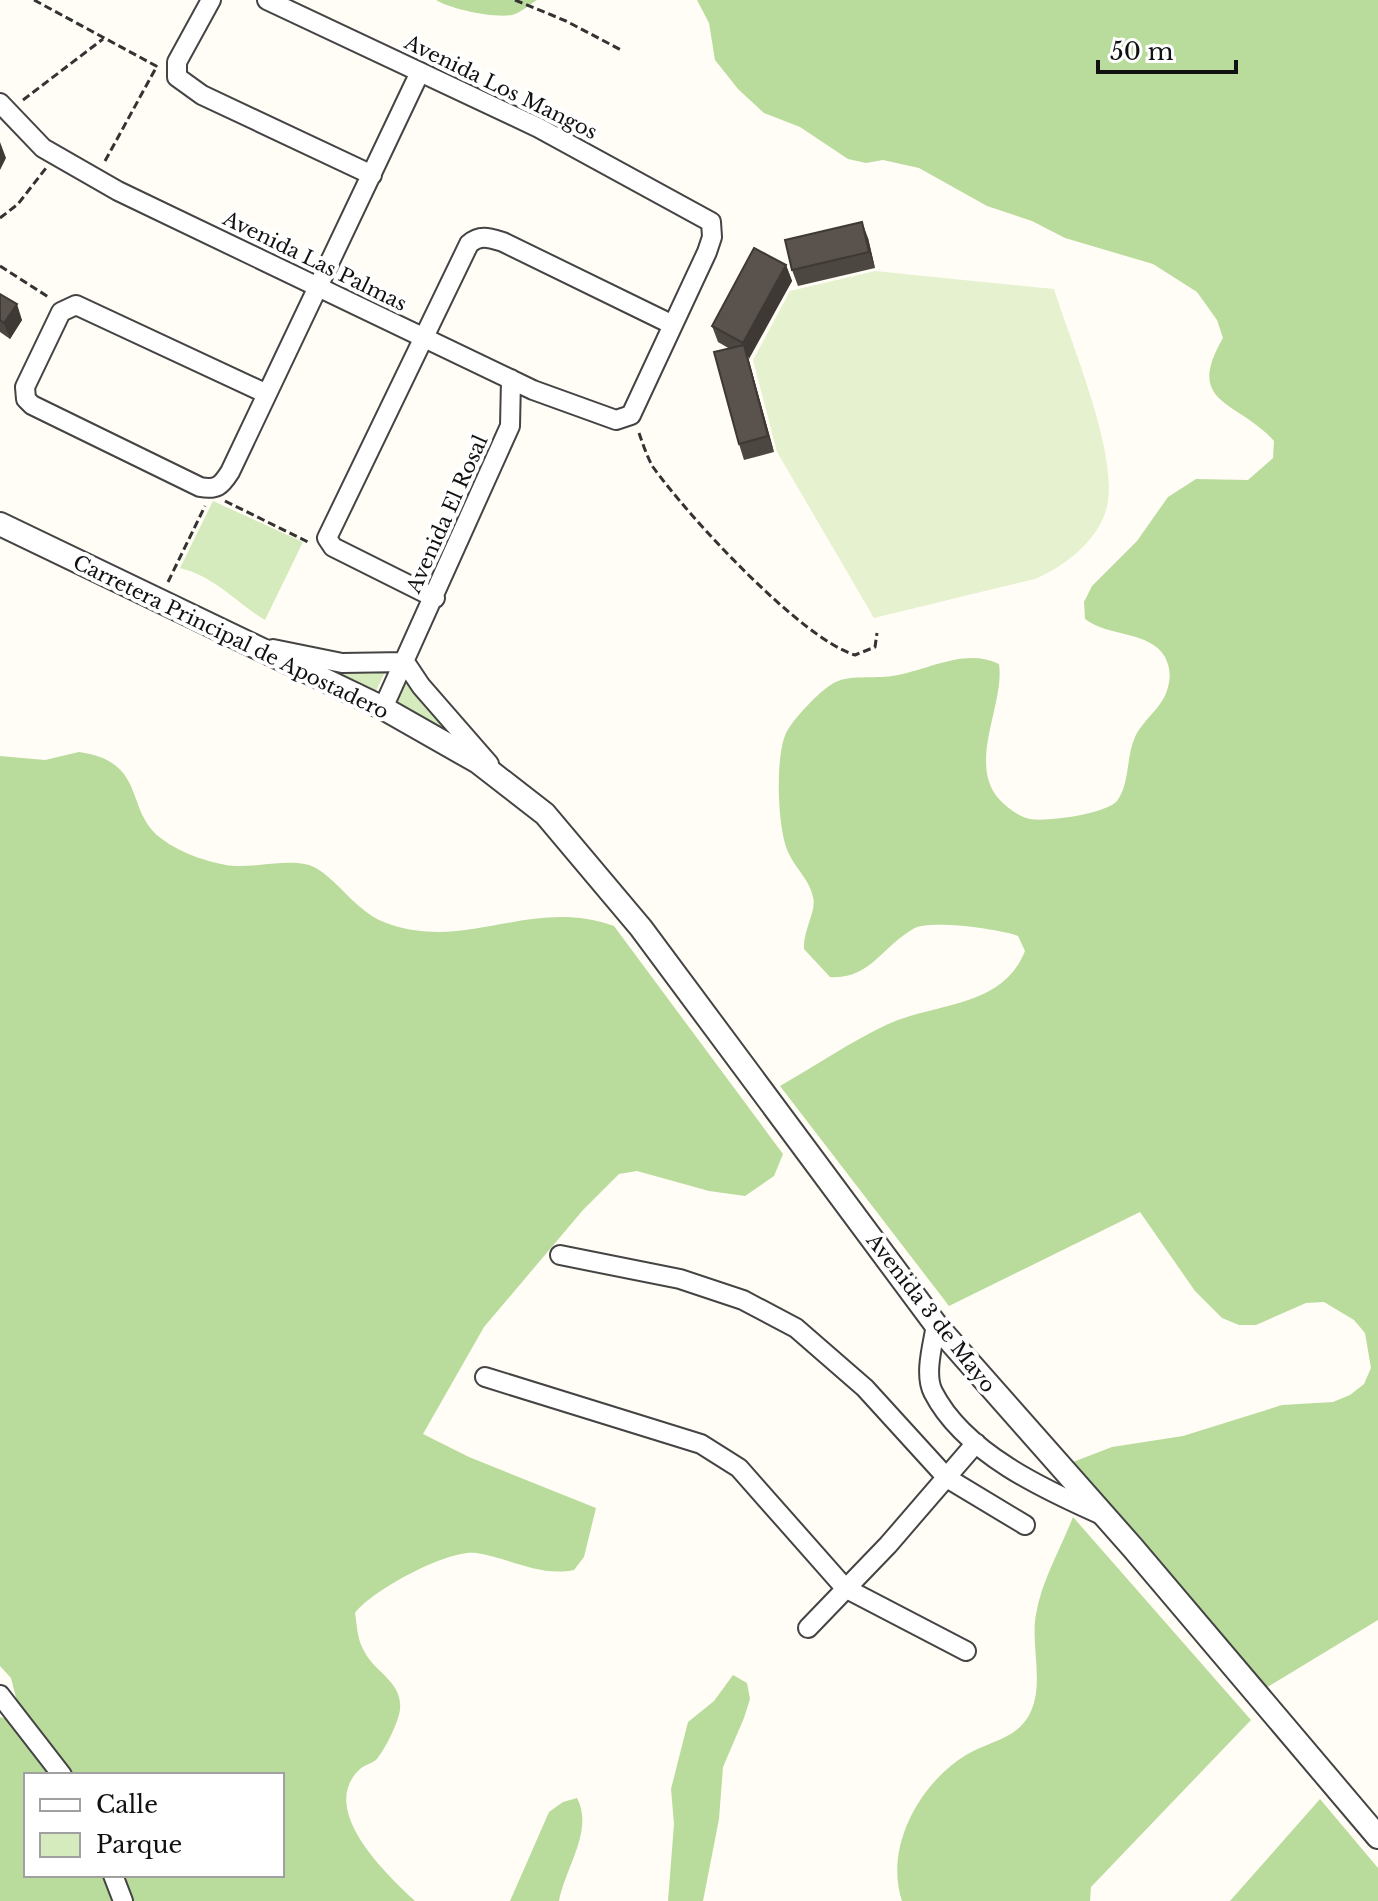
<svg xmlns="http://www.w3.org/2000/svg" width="1378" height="1901" font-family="'Libre Baskerville',serif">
  <rect width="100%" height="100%" fill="#fffdf5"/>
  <path fill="#d5ebbd" d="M213 501 303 542 265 620C235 602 216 577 180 568Z
    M386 670 375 693 331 671Z
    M406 681 453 734 396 702Z"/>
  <path fill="#b9dc9c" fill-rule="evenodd" d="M436 0H537C530 4 523 11 515 14 500 20 450 9 436 0Z
    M697 0H1378V1620L1266 1688 1073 1462 1112 1447 1183 1436 1282 1405 1333 1402 1350 1395 1364 1384 1371 1368 1365 1333 1354 1320 1324 1302 1306 1303 1256 1325H1239L1222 1318 1195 1291 1140 1212 949 1306 780 1086C815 1066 850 1042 886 1025 935 1002 1002 1009 1025 951L1018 936C1000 929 928 919 913 929 882 947 869 980 830 977L804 949C803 929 817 911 813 897 809 879 796 869 789 854 777 830 775 758 786 733 793 719 819 692 832 684 847 674 875 679 892 676 927 671 965 647 999 664 1005 704 967 763 999 799 1007 808 1018 816 1030 819 1046 822 1106 814 1117 801 1130 783 1126 757 1135 737 1144 718 1163 708 1168 687 1171 676 1170 667 1165 657 1151 631 1108 637 1085 619L1084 602 1092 586 1137 541 1168 497 1196 479 1248 480 1273 458 1274 441C1237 400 1184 405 1223 338L1217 320 1197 292 1153 264 1065 238 1032 221 987 206 919 168 883 160 866 163 848 159 800 127 764 113 738 89 715 60 709 23Z
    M79 752C149 762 123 811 162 839 180 853 214 865 236 866 259 867 287 859 309 865 336 874 354 914 392 925 470 950 533 897 614 926L783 1154 774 1176 745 1196 709 1191 637 1171 619 1174 583 1210 484 1327 423 1434 469 1457 596 1508 584 1557 574 1570C539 1577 510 1558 476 1553 448 1549 371 1591 355 1613 357 1625 357 1638 363 1649 374 1673 403 1681 400 1710 398 1723 385 1750 376 1760 371 1764 364 1765 360 1769 317 1809 386 1874 415 1901H0V1717L7 1719 19 1709 11 1678 0 1666V756L45 760ZM26 1775H282V1875H26Z
    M1073 1517 1251 1720 1091 1887 1090 1901H902C884 1847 920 1783 966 1755 987 1742 1015 1739 1028 1717 1046 1687 1030 1647 1036 1614 1042 1580 1060 1550 1073 1517Z
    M733 1675 747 1683 750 1699 744 1718 723 1767 719 1819 703 1901H668L674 1824 671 1789 688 1722 714 1701Z
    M577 1798C594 1830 566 1866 559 1901H510L549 1812 563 1802Z
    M1320 1799 1378 1868V1901H1230Z"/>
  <path fill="#e6f2cf" d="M875 271 1054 289C1071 343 1116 448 1108 501 1103 537 1066 566 1035 579L874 618 777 452 753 360 790 291Z"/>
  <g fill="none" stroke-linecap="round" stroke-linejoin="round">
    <defs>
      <path id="minor" d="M211 0 177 62V77L202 95 372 175
        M0 103 43 148 118 191 533 390 616 420 631 415 707 252 712 237 711 222 539 128 267 0
        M267 394 76 305 61 312 25 387 26 399 32 405 200 487C217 490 221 486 230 472L420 72
        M435 598 333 547 327 538 469 244C480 234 490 238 503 242L673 325
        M273 649 342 663 405 662 421 686 489 764
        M383 708 510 426 511 379
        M560 1255 680 1279 743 1300 796 1328 865 1388 947 1478 1025 1525
        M936 1325C933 1344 924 1374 933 1392 964 1453 1045 1490 1104 1516
        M485 1377 701 1444 739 1468 845 1588 966 1651
        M808 1628 888 1545 976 1443
        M0 1695 62 1775
        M113 1875 123 1901"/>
      <path id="tertiary" d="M0 524 383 708 478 762 545 814 641 928 936 1325 1133 1548 1378 1837"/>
    </defs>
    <use href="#minor" stroke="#444" stroke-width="22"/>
    <use href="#tertiary" stroke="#444" stroke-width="26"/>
    <path stroke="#333" stroke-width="3" stroke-dasharray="8 4" stroke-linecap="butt" d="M34 0 158 67
      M515 0 566 21 623 51
      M23 100 103 39
      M105 161 157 66
      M0 218 18 204 46 168
      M0 266 50 298
      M639 433C643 444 647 457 653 467 688 516 800 638 855 655L875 647 877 633
      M225 501 308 542
      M168 582 205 506"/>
    <use href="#minor" stroke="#fff" stroke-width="18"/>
    <use href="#tertiary" stroke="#fff" stroke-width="22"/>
  </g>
  <path fill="#4d4742" d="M868 238 875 268 798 286 792 270Z
    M786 265 792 281 748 358 774 452 744 460 739 444 730 349 718 342 712 326Z
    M0 294 22 320 10 339 0 332Z"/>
  <path fill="#3f3936" d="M0 142 6 158 0 170Z
    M862 222 868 238 875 268 869 252Z
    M786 265 792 281 749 359 743 343Z
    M17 304 22 320 10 339 4 323Z
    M744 345 749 361 774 452 768 436Z"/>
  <path fill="#5a524d" stroke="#3f3936" stroke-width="2" d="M862 222 869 252 792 270 785 240Z
    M754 248 786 265 743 343 712 326Z
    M0 294 17 304 4 323 0 320Z
    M744 345 768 436 739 444 714 352Z"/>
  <g text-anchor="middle" stroke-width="8" stroke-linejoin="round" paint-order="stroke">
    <g font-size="20" fill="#111" stroke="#fff">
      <text transform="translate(501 87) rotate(26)" y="7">Avenida Los Mangos</text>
      <text transform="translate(315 261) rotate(26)" y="7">Avenida Las Palmas</text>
      <text transform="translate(447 514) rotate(-66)" y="7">Avenida El Rosal</text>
      <text transform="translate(231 637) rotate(26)" y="7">Carretera Principal de Apostadero</text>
      <text transform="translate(931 1313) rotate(52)" y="7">Avenida 3 de Mayo</text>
    </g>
  </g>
  <rect x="24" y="1773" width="260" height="104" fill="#ffffff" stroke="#a0a0a0" stroke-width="2"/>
  <rect x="40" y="1799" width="40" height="12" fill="#ffffff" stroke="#a0a0a0" stroke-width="2"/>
  <text x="96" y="1813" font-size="24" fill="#111111">Calle</text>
  <rect x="40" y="1833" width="40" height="24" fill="#d5ebbd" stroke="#a0a0a0" stroke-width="2"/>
  <text x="96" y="1853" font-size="24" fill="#111111">Parque</text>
  <path d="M1098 60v12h138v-12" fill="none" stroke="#111111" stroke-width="4"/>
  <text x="1110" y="60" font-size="24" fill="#111111" stroke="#ffffff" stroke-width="6" paint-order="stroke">50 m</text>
</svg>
